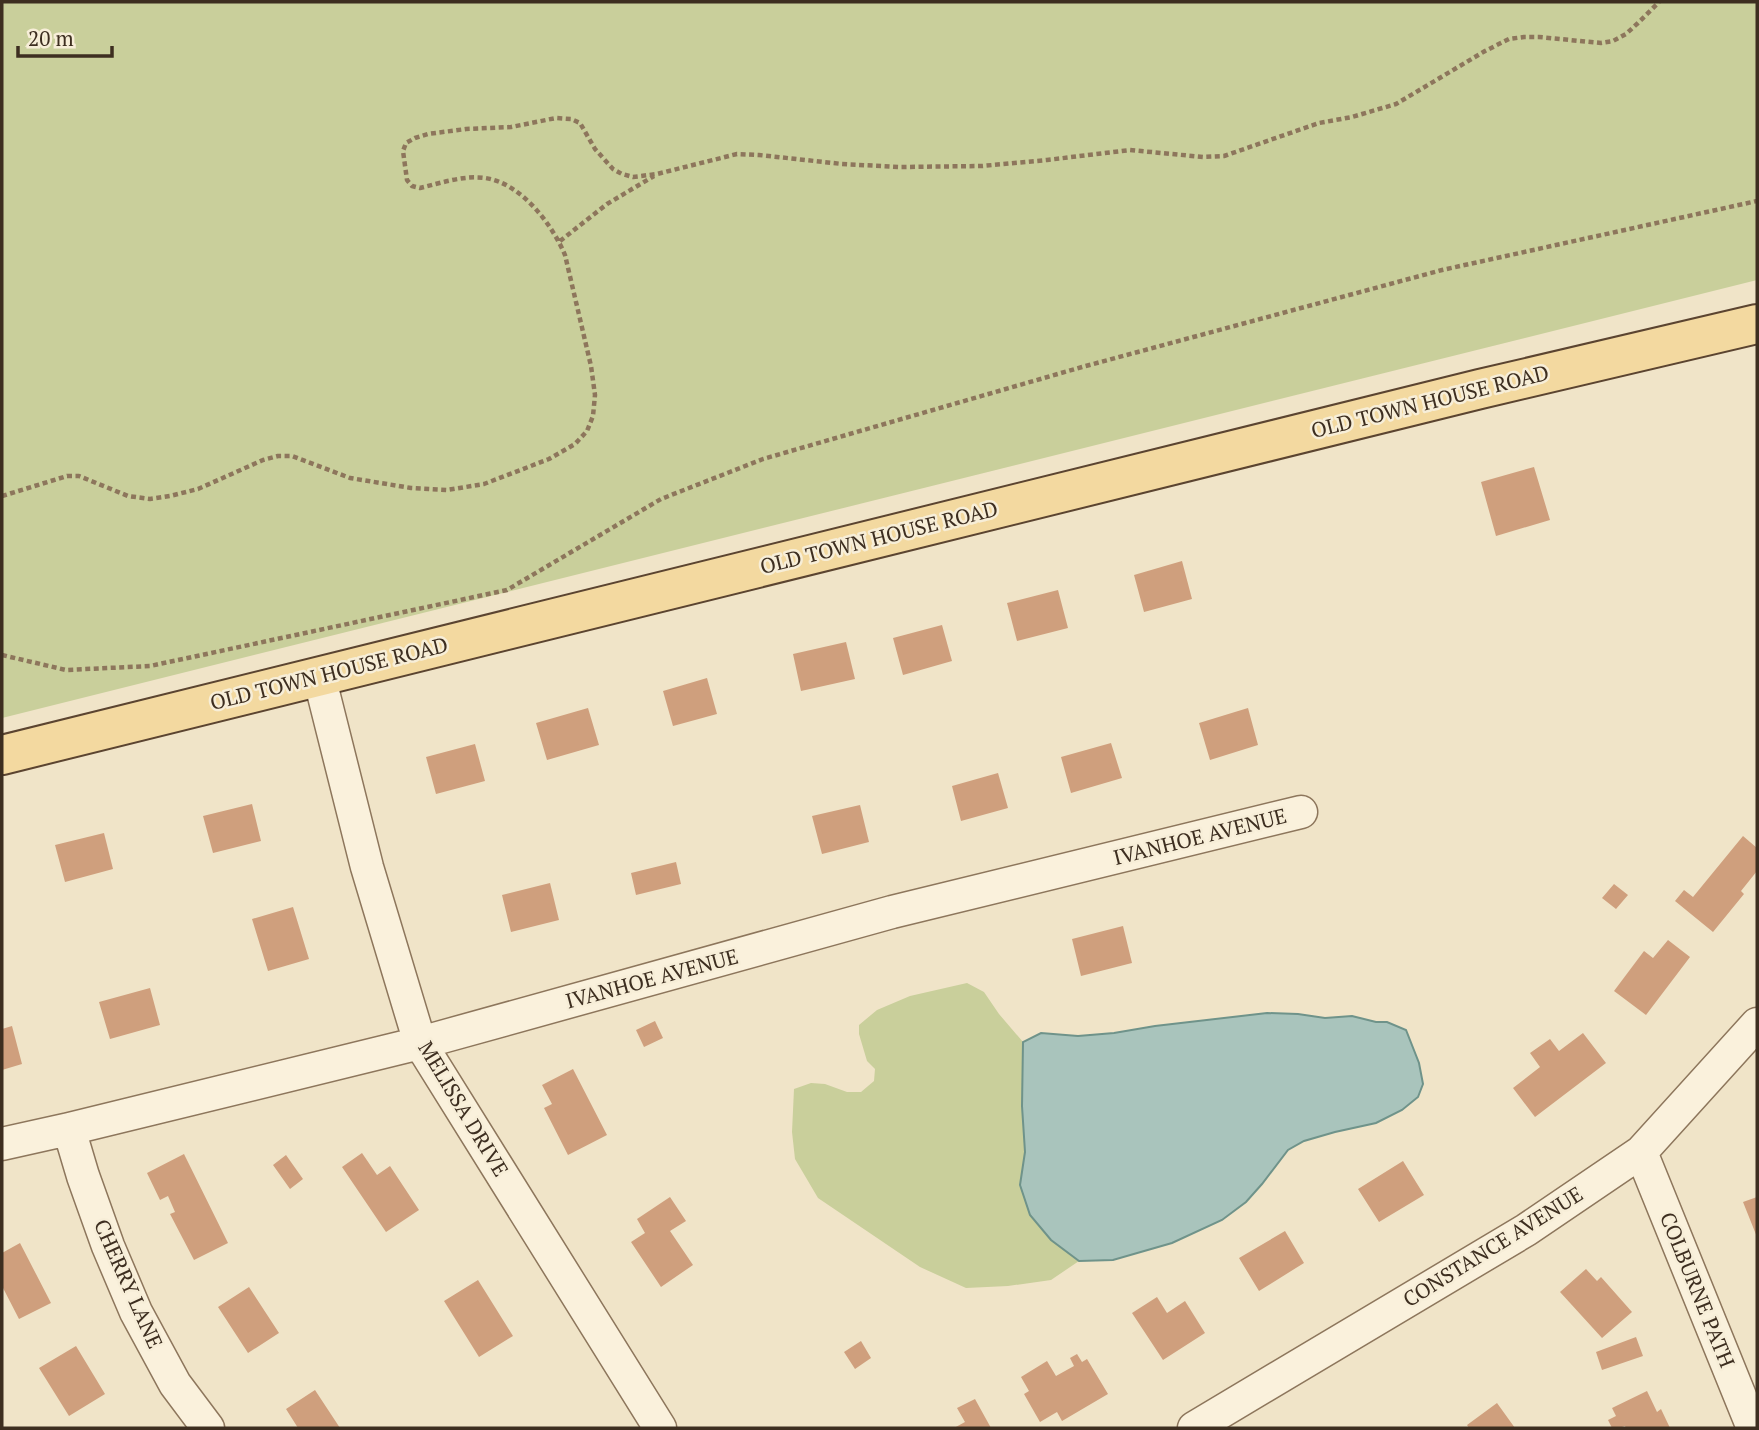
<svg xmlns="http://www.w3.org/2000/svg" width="1759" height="1430" font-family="'PT Serif',serif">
  <rect width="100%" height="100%" fill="#f0e4c8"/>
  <path fill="#c9cf9b" d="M2 2H1757V280L2 718Z
    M967 983 984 992 999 1014 1023 1042 1022 1106 1025 1152 1020 1185 1051 1240 1079 1261 1051 1280 1008 1286 966 1288 920 1267 818 1198 795 1159 792 1132 794 1089 811 1083 825 1084 847 1092H861L874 1081 875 1069 867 1061 859 1034V1025L877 1010 910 996Z"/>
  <path fill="#a9c4bc" stroke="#6f938a" stroke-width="2" d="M1267 1013 1298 1014 1325 1018 1352 1016 1376 1022H1387L1406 1030 1419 1063 1423 1084 1418 1097 1402 1110 1376 1123 1335 1132 1304 1141 1288 1150 1262 1184 1246 1202 1222 1220 1172 1243 1113 1260 1079 1261 1051 1240 1030 1215 1020 1185 1025 1152 1022 1106 1023 1042 1041 1033 1078 1036 1114 1033 1155 1026Z"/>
  <path fill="#cf9f7d" d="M1534 467 1550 520 1496 536 1481 482Z
    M1182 561 1192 599 1144 612 1134 575Z
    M1058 590 1068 628 1017 641 1007 603Z
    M942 625 952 661 903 675 893 638Z
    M846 642 855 679 801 691 793 654Z
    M707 678 717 714 673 726 663 691Z
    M588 708 599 745 547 760 536 723Z
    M1248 708 1258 745 1210 760 1199 723Z
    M1111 743 1122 778 1071 793 1061 757Z
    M475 744 485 781 436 794 426 757Z
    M998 773 1008 808 961 821 952 786Z
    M252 804 261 841 213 853 203 816Z
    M860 805 869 842 822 854 812 816Z
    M104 833 113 869 65 882 55 845Z
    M1743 836 1757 848V871L1741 891 1744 894 1713 932 1675 901 1684 890 1693 897Z
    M676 862 681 884 636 895 631 873Z
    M550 883 559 920 511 932 502 895Z
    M1614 884 1628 895 1616 909 1602 898Z
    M293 907 309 959 268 971 252 919Z
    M1123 926 1132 963 1081 976 1072 939Z
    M1668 940 1690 957 1646 1015 1614 991 1644 951 1653 958Z
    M150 988 160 1025 110 1039 99 1002Z
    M655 1021 663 1038 644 1047 636 1030Z
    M12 1026 22 1064 2 1070V1029Z
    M1583 1033 1606 1063 1535 1117 1513 1088 1540 1067 1530 1053 1550 1039 1559 1051Z
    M573 1069 607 1135 568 1155 544 1108 552 1104 542 1085Z
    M362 1153 377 1175 390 1166 419 1210 386 1232 342 1167Z
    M184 1154 228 1243 194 1260 170 1214 175 1212 168 1196 160 1200 147 1173Z
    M286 1155 303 1179 290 1189 273 1165Z
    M1403 1161 1424 1195 1379 1222 1358 1189Z
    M670 1197 686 1221 670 1231 693 1265 661 1287 631 1242 645 1233 637 1219Z
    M1757 1197V1237L1743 1202Z
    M1285 1231 1304 1263 1259 1291 1239 1258Z
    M20 1243 51 1303 19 1319 2 1286V1253Z
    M1586 1269 1597 1281 1601 1277 1632 1312 1602 1338 1560 1292Z
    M478 1280 513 1336 479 1357 444 1301Z
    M249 1287 279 1333 248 1353 218 1307Z
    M1157 1297 1167 1313 1185 1301 1205 1333 1163 1360 1132 1313Z
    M1636 1337 1643 1356 1602 1370 1596 1352Z
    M861 1341 871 1358 855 1369 844 1352Z
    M76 1346 105 1394 69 1416 39 1368Z
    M1077 1354 1082 1362 1087 1359 1108 1394 1062 1421 1057 1412 1040 1422 1024 1394 1029 1391 1021 1377 1047 1361 1056 1376 1074 1366 1070 1358Z
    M315 1390 340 1428H298L286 1409Z
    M1647 1391 1657 1412 1661 1409 1670 1428H1626L1625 1426 1619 1428H1612L1608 1420 1616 1416 1612 1408Z
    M975 1399 991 1428H954L965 1422 957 1408Z
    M1497 1403 1515 1428H1469L1467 1425Z"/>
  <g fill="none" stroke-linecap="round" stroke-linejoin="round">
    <defs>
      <path id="minor" d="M319 676 367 867 420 1043 660 1428
        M69 1129 83 1176 108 1246 136 1312 175 1384 208 1428
        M2 1144 69 1129 420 1043 892 912 1301 812
        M1641 1152 1753 1428
        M1194 1428 1526 1230 1641 1152 1757 1024"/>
      <path id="major" d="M2 755 1480 389 1757 324"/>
    </defs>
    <use href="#minor" stroke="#8d765c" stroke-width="35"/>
    <use href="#major" stroke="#5b4430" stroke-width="42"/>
    <path stroke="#8d765c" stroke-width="4.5" stroke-dasharray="5 3.5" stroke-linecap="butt" d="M560 241 607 204 654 176
      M2 496 67 476H79L128 496 150 499 170 496 198 489 263 460 278 456H292L350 478 411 488 447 490 484 484 549 459 575 444 587 431 593 416 595 395 591 366 565 255C552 224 521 183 485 178 464 175 441 183 420 188L412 186 407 180 403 151 406 143 415 138 428 134 466 129 511 127 556 118 571 119 580 123 595 149 613 169 622 174 633 177 657 174 737 154 759 155 842 164 900 167 982 166 1047 160 1130 150 1203 157 1224 156 1319 123 1352 117 1396 104 1485 51 1509 39 1524 37H1539L1601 43 1613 41 1626 34 1638 23 1659 2
      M2 655 66 670 150 666 507 590 661 499 763 459 1082 367 1442 270 1757 201"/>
    <use href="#minor" stroke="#faf1dc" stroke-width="32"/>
    <use href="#major" stroke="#f3d9a0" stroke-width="38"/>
  </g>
  <g text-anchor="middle" stroke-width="5" stroke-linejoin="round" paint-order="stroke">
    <g font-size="21" fill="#3d2e20" stroke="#f7eed8">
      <text transform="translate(1430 402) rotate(-14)" y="7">OLD TOWN HOUSE ROAD</text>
      <text transform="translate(879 538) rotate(-14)" y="7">OLD TOWN HOUSE ROAD</text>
      <text transform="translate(329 674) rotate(-14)" y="7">OLD TOWN HOUSE ROAD</text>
      <text transform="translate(1200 837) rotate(-14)" y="7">IVANHOE AVENUE</text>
      <text transform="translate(652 979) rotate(-15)" y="7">IVANHOE AVENUE</text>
      <text transform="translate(463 1109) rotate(59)" y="7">MELISSA DRIVE</text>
      <text transform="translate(1493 1247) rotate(-32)" y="7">CONSTANCE AVENUE</text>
      <text transform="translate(128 1284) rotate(66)" y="7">CHERRY LANE</text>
      <text transform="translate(1697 1290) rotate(68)" y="7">COLBURNE PATH</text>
    </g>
  </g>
  <rect width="1759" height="1430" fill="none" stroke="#3d2e20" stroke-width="7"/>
  <path d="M18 46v10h94v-10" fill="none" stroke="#3d2e20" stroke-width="3.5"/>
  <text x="28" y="46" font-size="21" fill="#3d2e20" stroke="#f7eed8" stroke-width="5" paint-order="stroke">20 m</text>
</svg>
